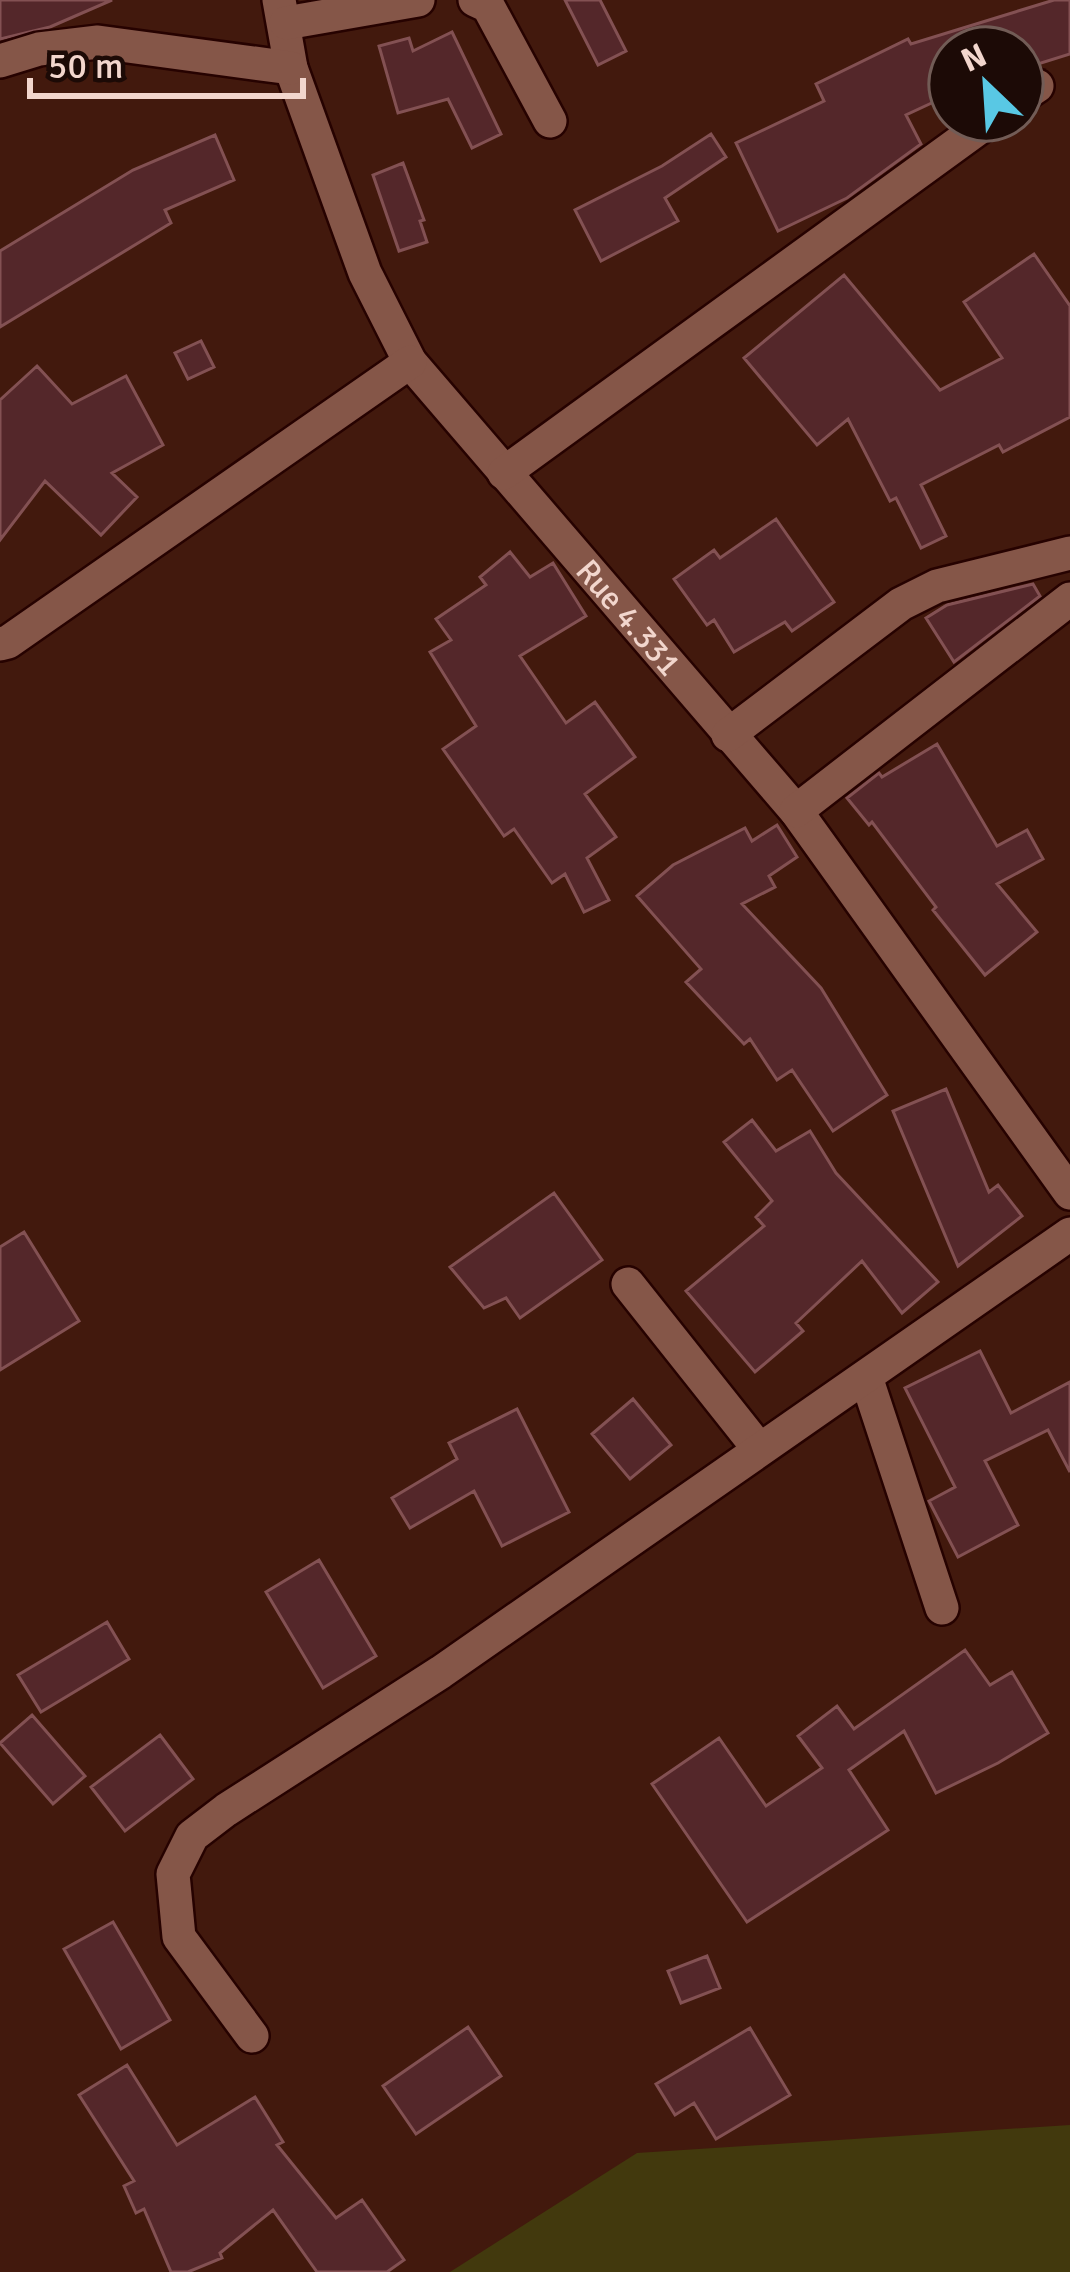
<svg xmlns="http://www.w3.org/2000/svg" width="1070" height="2272" font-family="Signika,sans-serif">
  <rect width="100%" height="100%" fill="#42190d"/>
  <path fill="#42390d" d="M1070 2125V2272H450L637 2153Z"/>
  <path fill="#54272a" stroke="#835153" stroke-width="3" d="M0 0H112L50 27 0 39Z
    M565 0H600L626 51 598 65Z
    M1054 0H1070V54L1022 69V48H950V90L936 94 938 100 906 115 921 144 847 198 778 231 736 143 824 101 816 84 908 39 911 44Z
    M452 32 501 134 472 148 448 99 398 113 379 46 409 38 413 51Z
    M711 134 726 157 665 198 678 221 601 261 575 210 662 166Z
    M215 135 234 180 165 210 171 223 0 327V251L133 170Z
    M403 163 424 220 420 221 427 242 399 251 373 175Z
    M1034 254 1070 306V417L1003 452 999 445 921 485 946 536 921 548 896 498 890 501 848 419 817 445 744 358 844 275 940 390 1002 358 964 302Z
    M201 341 214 367 188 379 175 353Z
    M37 366 72 404 126 376 163 445 112 473 137 497 101 535 45 481 0 540V400Z
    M776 519 834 602 792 631 785 622 734 652 714 620 707 625 674 579 714 550 720 558Z
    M510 552 530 577 553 563 586 616 520 656 566 723 595 702 635 757 585 794 616 837 587 858 609 900 584 912 565 874 552 883 514 829 504 836 443 749 476 726 430 652 451 640 436 619 486 585 480 577Z
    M1033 584 1040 596 954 662 926 618 947 605Z
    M937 744 997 846 1027 830 1043 859 997 884 1037 932 985 975 933 910 936 907 872 822 869 825 847 798 879 773 882 777Z
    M777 825 797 857 769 876 775 887 742 904 821 988 887 1095 833 1131 792 1070 777 1080 750 1039 744 1044 686 982 701 969 637 896 673 865 745 828 752 841Z
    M946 1089 989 1192 998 1185 1022 1216 958 1266 893 1111Z
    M752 1120 776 1151 810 1131 836 1173 938 1282 902 1313 862 1261 796 1323 803 1331 755 1372 686 1291 764 1226 756 1217 772 1201 724 1142Z
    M554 1193 602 1260 520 1318 506 1298 484 1308 450 1267Z
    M24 1232 79 1321 0 1370V1247Z
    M980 1351 1011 1413 1070 1382V1472L1048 1430 985 1461 1018 1525 958 1557 929 1501 955 1487 905 1388Z
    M633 1399 671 1445 630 1479 592 1434Z
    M517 1409 569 1512 502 1546 474 1491 410 1528 392 1498 457 1459 449 1443Z
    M319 1560 376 1656 323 1688 266 1592Z
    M107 1622 129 1659 41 1712 18 1675Z
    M965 1650 990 1685 1012 1672 1048 1733 998 1763 936 1793 904 1731 849 1770 888 1830 747 1922 652 1784 719 1738 766 1806 822 1768 798 1736 837 1706 854 1729Z
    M32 1715 85 1776 53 1804 0 1743Z
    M160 1735 193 1779 125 1831 91 1787Z
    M113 1922 170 2020 121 2049 64 1949Z
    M707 1956 720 1988 681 2003 668 1971Z
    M468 2027 501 2076 416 2134 383 2086Z
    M750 2028 790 2095 716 2139 694 2103 675 2115 656 2084Z
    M127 2065 177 2145 255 2097 283 2142 277 2145 336 2218 362 2200 404 2260 387 2272H317L273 2210 220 2253 222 2258 188 2272H171L144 2209 136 2213 124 2186 134 2181 79 2095Z"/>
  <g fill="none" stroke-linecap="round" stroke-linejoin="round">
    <defs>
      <g id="street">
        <path id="s1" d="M279 0 291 68 365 273 410 362 796 811 1070 1193"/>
        <path d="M475 0 488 6 550 121"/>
        <path d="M286 23 418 0"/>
        <path d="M0 61 39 49 98 42 291 68"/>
        <path d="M1022 96 1037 86"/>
        <path d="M504 473 990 120"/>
        <path d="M0 644 8 642 410 362"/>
        <path d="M728 735 901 604 937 586 1070 553"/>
        <path d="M796 811 1070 599"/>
        <path d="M628 1284 759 1449"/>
        <path d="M866 1377 942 1608"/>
        <path d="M252 2036 179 1937 173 1874 192 1836 226 1810 441 1672 1070 1234"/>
      </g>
    </defs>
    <use href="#street" stroke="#260200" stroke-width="38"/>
    <use href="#street" stroke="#855648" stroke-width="33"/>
  </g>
  <g text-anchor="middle" stroke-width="12" stroke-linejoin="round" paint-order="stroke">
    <g font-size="33" fill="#f2d6cd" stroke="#1c0a06">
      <text dy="12" stroke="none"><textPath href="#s1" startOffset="723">Rue 4.331</textPath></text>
    </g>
  </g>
  <g transform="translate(986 84) rotate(335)"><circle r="57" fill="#1c0a06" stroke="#725c56" stroke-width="3"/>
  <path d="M0-9L21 45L0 30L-21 45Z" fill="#59c8e4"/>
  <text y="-18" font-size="33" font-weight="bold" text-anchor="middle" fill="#f2d6cd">N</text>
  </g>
  <path d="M30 78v18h273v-18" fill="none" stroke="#f2d6cd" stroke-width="6"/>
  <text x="48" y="78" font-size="36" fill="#f2d6cd" stroke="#1c0a06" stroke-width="9" paint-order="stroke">50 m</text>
</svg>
